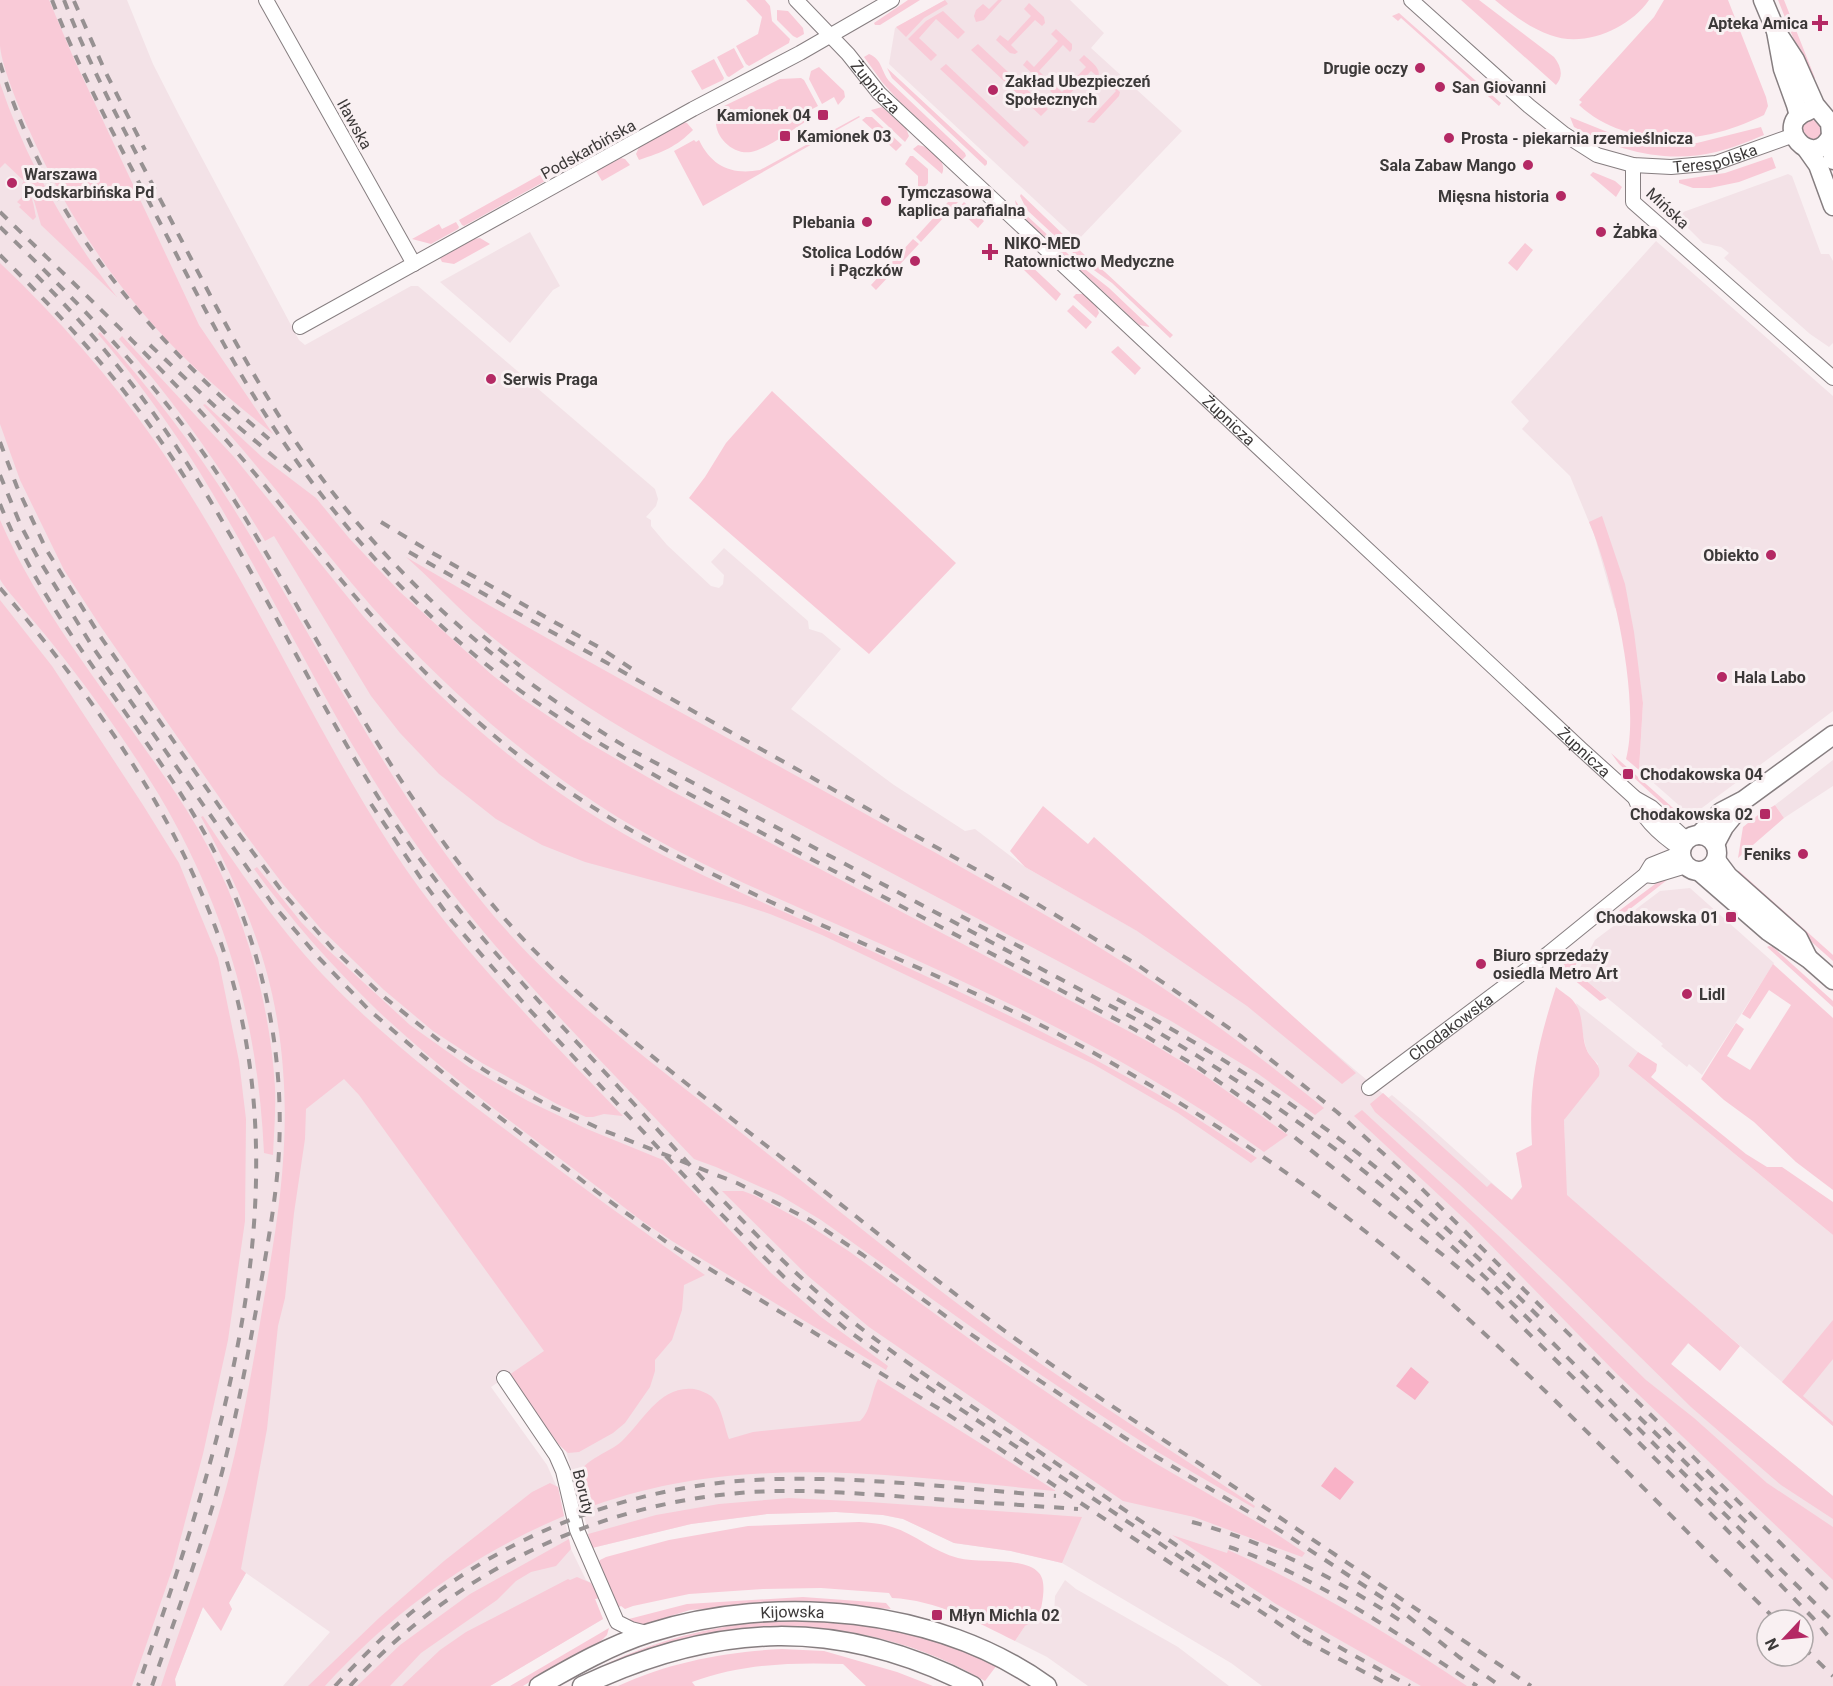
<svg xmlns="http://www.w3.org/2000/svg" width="1833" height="1686" font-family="Roboto,sans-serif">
  <rect width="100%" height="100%" fill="#f9f0f2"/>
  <path fill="#f3e2e7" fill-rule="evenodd" d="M0 0H127L153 64 179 115 299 340 305 345 411 286H418L655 489 658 499 656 506 646 517 651 520V526L667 545 711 586 719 588 723 584 724 575 711 562 724 548 808 621 809 629 822 633 841 649 791 709 894 785 965 831 975 829 1025 867 1301 1024 1388 1098 1392 1095 1422 1120 1511 1200 1537 1169 1566 1194 1564 1120 1598 1064 1590 1056 1586 1048 1576 1003 1638 1052 1628 1066 1833 1235V1426L1709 1319 1671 1364 1833 1496V1686H1262L1231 1663 1062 1563 1011 1551 954 1543 903 1519 883 1515 836 1512 767 1514 691 1524 592 1548 579 1494 565 1448 512 1373 491 1387 547 1465 559 1492 571 1549 586 1580 591 1583 599 1598 595 1599 603 1619 490 1686H283L330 1632 246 1573 229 1603 232 1609 221 1631 203 1607 175 1679 176 1686H0ZM1767 1620H1803V1656H1767Z
    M945 0H1070L1104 33 1091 48 1182 131 1078 240 889 64 895 28Z
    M1788 174 1792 176 1821 254H1829L1833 261V343L1829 347 1810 334 1724 258 1729 253 1721 247 1703 243 1675 215Z
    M530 232 560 286 553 290 510 343 440 282Z
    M1656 241 1833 396V711L1691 816 1639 770 1643 703 1629 606 1615 608 1594 534 1570 476 1522 429 1529 421 1511 402Z
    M1833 760V786L1784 818 1775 805Z
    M1690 888 1774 963 1702 1075 1689 1064 1687 1067 1661 1046 1663 1044 1577 973 1595 940 1660 891Z
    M1065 1580 1076 1589 1178 1647 1229 1686H1088L1047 1657 1015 1641 1025 1626 1039 1619 1054 1615 1055 1596Z"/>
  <path fill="#f9cad7" d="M0 0H49L74 59 199 325 273 434C246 412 219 390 193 366 124 301 68 218 30 132 20 110 2 68 0 46 0 31 0 15 0 0Z
    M746 0H765L770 6 772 21 790 39 789 43 749 66 746 64 736 46 758 34 762 17Z
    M908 0H920L880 25H875L874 23Z
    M945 0 948 4 924 18 906 37 896 27Z
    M998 0H1002L984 20 976 22 974 16 976 10 983 4 989 9Z
    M1461 0H1479L1554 57C1561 66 1564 76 1556 85Z
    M1495 0H1649C1629 29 1584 48 1550 35 1528 27 1512 14 1495 0Z
    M1664 0H1728L1766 97 1768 106 1764 115C1747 123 1730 130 1711 134 1667 144 1613 137 1579 105L1582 102 1579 100 1654 17Z
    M1778 0H1784L1815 78 1810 80Z
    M1029 3 1044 17 1045 23 1042 26 1035 20 1011 45 1018 52 1015 54 1010 53 996 40 1000 35 1008 41 1031 16 1024 9Z
    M777 10 788 11 803 28 804 34 797 38 793 36 777 20Z
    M943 11 965 32 958 39 936 19 919 38 937 55 931 61 908 39 926 21Z
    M1399 13 1501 103 1499 106 1401 18 1398 21 1392 16Z
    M1056 29 1072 44V49L1070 52 1063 45 1039 71 1046 78 1038 79 1023 65 1027 60 1034 67 1058 41 1051 34Z
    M978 44 1048 109 1041 116 971 50Z
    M734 48 744 67 729 77 727 76 717 57Z
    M869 54C882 59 881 71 889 81L965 153 966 156 962 160 900 102 882 82 864 57Z
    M1084 55C1090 61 1102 68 1098 77L1091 71 1067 97 1074 104 1069 106 1050 91 1055 86 1062 92 1086 67 1079 60Z
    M714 59 724 78 723 80 702 90 691 71Z
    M946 64 1029 142 1024 147 940 69Z
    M819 67 844 91 845 97 838 105 834 97 822 104 809 79 811 71Z
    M887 68 987 161V164L985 166 892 78Z
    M801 78 804 80 818 106 801 115 805 122C790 131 767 149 751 152 727 156 703 123 724 106L780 79Z
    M0 83C26 161 67 232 117 297L41 225 33 197 22 184 24 181 5 163 0 168Z
    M1110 83 1120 92 1119 96 1094 123 1087 122 1116 91 1109 84Z
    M882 107 906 128 909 136 905 142 871 110Z
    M859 116 860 117 703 206 674 151 694 140 696 142 699 140C712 167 732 175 760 170Z
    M866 117H872L902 145 896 151 862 120Z
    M1570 117 1610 133 1656 144 1697 143 1761 127 1764 135C1749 141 1733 148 1716 152 1666 164 1618 151 1574 127Z
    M1802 130a10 10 0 1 1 20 0a10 10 0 1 1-20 0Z
    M684 122 687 123 693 130C676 147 663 152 639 160L636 154 640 145Z
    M918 145C931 147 948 161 942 174L913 149Z
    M910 156H913L928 169V183L921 191 918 188V176L905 164Z
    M1772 157 1776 168 1739 182 1710 188H1693L1679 183V180L1725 173Z
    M621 158 625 159 630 165 602 181 596 171Z
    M545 172 547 180 464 226 462 225 459 220Z
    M1593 172 1615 181 1622 187 1616 197 1590 175Z
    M27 192C34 198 34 209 36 217L33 220 19 207 21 205 17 202Z
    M1021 194 1091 261 1105 272 1173 335 1170 338 1112 283 1084 263 1027 210 1020 196Z
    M1015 200 1024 213 1081 266 1109 288 1150 327 1139 325 1017 211Z
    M948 202H958L921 242 916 237Z
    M964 202 984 221 978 228 958 209Z
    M456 222 459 227 458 229 431 244 412 239 439 224 442 229Z
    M480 238 490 244 454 264 442 262 440 258 474 239Z
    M913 239 919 244 876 290 871 285Z
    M1525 243 1533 250 1517 271 1508 263Z
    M0 263C58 318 111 378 157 444 246 573 308 719 393 850 456 947 544 1033 623 1116L604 1114 593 1117H586L557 1104 482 1063 433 1031 384 990 321 929 282 883 242 830 101 627 64 570 20 480 0 424Z
    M1028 263 1061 294 1056 301 1023 269Z
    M1076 294H1084L1096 305 1099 313 1096 318 1073 297Z
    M1073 305 1092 322 1086 329 1067 311Z
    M100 332C149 387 193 444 232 506 315 638 384 781 483 903 556 993 649 1060 739 1131 825 1199 909 1269 997 1333 1081 1393 1169 1449 1255 1506L1254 1508 1156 1451 1099 1414 991 1341 821 1220 781 1196 716 1167 694 1159C592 1050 481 944 398 818 324 707 269 584 199 471 169 423 135 377 98 334Z
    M122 336 234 457 363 616C434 695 514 767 604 822 682 870 768 904 852 942 945 985 1038 1027 1127 1077 1172 1101 1215 1130 1257 1158L1251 1163 1178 1113 1093 1064 822 935 770 914 740 904 585 862 542 845 496 819 439 774 400 733 371 696 274 536 265 541C222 469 175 401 119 339Z
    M1118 346 1141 368 1135 375 1111 352Z
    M772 391 956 563 869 654 689 498 705 477 726 443Z
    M205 404 262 457 316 498 349 538 400 592 491 674 520 697 582 739 668 789 1151 1043 1204 1075 1288 1135 1264 1152C1140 1063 1002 998 863 936 781 899 696 865 619 818 527 761 445 688 373 608 315 542 264 470 203 405Z
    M1602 516 1625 584 1634 632 1643 703 1639 770 1626 759C1641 701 1613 577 1589 522Z
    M0 520C46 626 124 712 186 809 238 891 269 990 275 1087 276 1109 274 1132 273 1155L264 1153C258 1022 226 908 159 795 127 742 90 691 51 642 44 632 2 586 0 579 0 569 0 533 0 520Z
    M406 557C553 644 703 724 853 807 964 869 1077 929 1182 1001 1231 1035 1278 1071 1324 1108L1315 1115 1257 1073 1171 1021 671 756C600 717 534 674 473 621 450 600 429 577 406 557Z
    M0 600 52 666 143 805 179 863 218 958 239 1061 246 1119 245 1221 228 1340 203 1454 173 1567 132 1686H0Z
    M1611 753 1681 815 1684 818H1678L1619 764Z
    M1775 805 1784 818 1738 858 1743 827 1758 815 1762 820 1772 813 1770 808Z
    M1043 806 1088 844 1094 837 1356 1073 1342 1084 1247 1006 1137 931 1025 867 1010 851Z
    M203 816C239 871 278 927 323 975 381 1036 447 1086 514 1136 577 1183 640 1230 705 1275L684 1285 682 1310 672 1340 655 1360V1371L650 1387 625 1423 613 1433 579 1452 568 1453 559 1445 509 1375 544 1351 359 1095 344 1079 306 1109 305 1139 294 1213 285 1298 278 1326 267 1429 241 1569 246 1573 229 1603 232 1609 221 1631 203 1607 175 1679 176 1686H161C186 1609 217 1532 235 1453 247 1401 256 1347 265 1293 282 1198 293 1117 277 1019 265 947 236 881 201 817Z
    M257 867 301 922 326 948 410 1025 469 1067 528 1101 587 1129 663 1160 771 1273 821 1317 888 1366 886 1370 672 1241 642 1221C553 1152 459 1087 377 1010 332 966 291 920 254 869Z
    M1736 871H1739L1833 955V961L1734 873Z
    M1666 876 1667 880 1616 920 1612 916Z
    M1769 946 1773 947 1833 1001V1007L1767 947Z
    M1585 948 1568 979 1560 970 1564 964Z
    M1773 964 1833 1018V1190L1796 1162 1754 1122 1724 1100 1701 1079 1736 1023 1744 1029 1727 1056 1750 1070 1791 1005 1769 990 1750 1019 1742 1014Z
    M1577 973 1607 998 1600 1001 1573 979Z
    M1556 987C1561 992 1570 996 1574 1002 1584 1013 1581 1034 1586 1048 1590 1060 1602 1063 1599 1076L1564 1120 1567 1195 1740 1346 1720 1371 1688 1343 1671 1364 1833 1496V1519L1781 1485 1691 1407 1562 1280 1460 1185 1375 1112 1370 1104 1383 1093 1487 1187 1491 1183 1512 1200 1522 1187 1516 1153 1532 1145C1528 1085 1538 1043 1556 987Z
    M1638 1052 1657 1064 1656 1071 1651 1077 1746 1154 1767 1167H1782L1833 1202V1235L1628 1066Z
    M1362 1110 1501 1238 1646 1380 1694 1418 1767 1483 1833 1527V1580L1618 1375 1471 1225 1354 1116Z
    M722 1191H743L756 1196 804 1222 850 1252 982 1348 1086 1419 1155 1463 1269 1529 1305 1553 1302 1557 1194 1517 1123 1501 869 1327 808 1276Z
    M1833 1320V1359L1803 1396 1833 1422V1426L1782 1382Z
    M878 1379 1056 1491C893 1476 739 1450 582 1510 578 1498 572 1487 578 1475 586 1458 609 1453 622 1441 643 1421 660 1385 694 1389 699 1390 707 1393 711 1396 722 1406 724 1426 729 1439L753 1432 860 1421C871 1411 871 1393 878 1379Z
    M550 1483 558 1487 564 1516C472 1555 392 1612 325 1686H308L379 1618 444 1561 532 1492Z
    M789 1498 869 1502 1082 1517 1062 1563 1011 1551 954 1543 903 1519 883 1515 836 1512 767 1514 691 1524 592 1548 588 1534 656 1515 719 1504Z
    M859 1522C870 1523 881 1523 892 1527 915 1534 934 1552 958 1558 980 1564 1024 1556 1039 1573 1048 1583 1041 1607 1039 1619L1025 1626 1015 1641C977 1622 936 1600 892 1598L889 1593 821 1588 763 1589 689 1594 633 1606 625 1609 621 1606 617 1608 598 1565 600 1560 606 1557 669 1540 748 1526Z
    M1172 1535 1227 1553 1228 1550C1313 1587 1391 1635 1467 1686H1421L1276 1604Z
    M569 1539 571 1549 556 1566 531 1572 516 1581 497 1600 421 1653 390 1686H357L400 1645 470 1594Z
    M577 1577 591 1583 599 1598 595 1599 603 1619 490 1686H402L440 1650 466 1632 568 1579 570 1580Z
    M803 1597 886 1603 891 1609 809 1603 773 1604 690 1610 639 1626 625 1620 687 1604Z
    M787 1620C841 1620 895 1626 946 1643 963 1649 980 1658 997 1665L985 1681C865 1611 732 1614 607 1666L606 1664C664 1637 724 1623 787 1620Z
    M609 1628 607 1635 599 1643 564 1661 523 1686H510Z
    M782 1649 824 1651 897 1672 933 1686H866L843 1664C792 1662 740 1664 692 1682L695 1686H618C670 1662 725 1652 782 1649Z"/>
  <path fill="#f9b2c7" d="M1411 1367 1429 1382 1415 1400 1396 1386Z
    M1335 1467 1354 1482 1340 1500 1321 1486Z"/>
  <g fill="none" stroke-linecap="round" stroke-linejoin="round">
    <defs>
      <g id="minor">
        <path d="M266 0 414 264"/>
        <path id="s1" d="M796 0 848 54 879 93 1581 749 1635 798 1651 807 1687 840"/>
        <path id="s2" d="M1411 0 1529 106 1564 134 1597 155 1633 165 1671 167 1716 163 1794 135"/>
        <path d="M1633 165V202L1833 378"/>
        <path d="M300 327 693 109 800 53 892 0"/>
        <path d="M1635 798C1642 819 1663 837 1681 849"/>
        <path d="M1645 875 1653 876 1686 866"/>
        <path id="s3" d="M1369 1088 1549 953 1645 875 1651 865 1681 853"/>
        <path d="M504 1378 556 1455 563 1471 577 1530 617 1622 631 1629 647 1633"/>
      </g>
      <g id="tertiary">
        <path d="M1763 0 1776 31 1783 69 1796 105 1799 116"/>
        <path d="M1776 31 1795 60 1815 105 1830 123 1833 160"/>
        <path d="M1808 111C1770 124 1813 172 1831 136"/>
        <path d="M1806 148 1818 165 1833 206"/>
        <circle cx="1699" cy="853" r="18"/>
        <path d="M1699 835 1721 812 1744 800 1833 735"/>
        <path d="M1715 844 1724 827 1741 806"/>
        <path d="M1716 860 1728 876 1798 938 1807 956"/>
        <path d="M1700 872 1768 931 1809 959 1833 980"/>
        <path id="s4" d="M539 1686C574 1666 611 1645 649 1633 777 1593 937 1607 1047 1686"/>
        <path d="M582 1686C717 1622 839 1617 973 1686"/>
      </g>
    </defs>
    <use href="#minor" stroke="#867e80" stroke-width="16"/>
    <use href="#tertiary" stroke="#867e80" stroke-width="21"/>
    <use href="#minor" stroke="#fff" stroke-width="14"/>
    <use href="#tertiary" stroke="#fff" stroke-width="18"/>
    <path stroke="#979192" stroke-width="4" stroke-dasharray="10 10" stroke-linecap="butt" d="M52 0C81 75 120 146 157 217 195 290 232 365 278 434 343 532 426 622 522 692 606 753 699 799 790 848 905 908 1019 968 1134 1029L1199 1068 1264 1113 1443 1255 1485 1290 1723 1526 1813 1618 1833 1642
      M64 0C94 77 135 150 173 224 210 295 246 366 290 433 377 565 492 666 626 747L1139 1021C1223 1070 1305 1123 1380 1184 1466 1255 1544 1334 1623 1413 1692 1482 1763 1552 1833 1621
      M74 1 105 71 145 150
      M0 63C47 219 146 335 269 439
      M0 212C77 287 156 360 227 441 273 493 314 549 359 601 412 662 469 719 534 767 711 898 928 957 1117 1066 1240 1136 1358 1218 1463 1314 1571 1412 1672 1518 1776 1620
      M0 227C83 307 164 389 226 487 319 634 394 798 513 928 595 1018 696 1090 791 1165 865 1223 937 1282 1013 1337 1079 1386 1149 1430 1218 1476 1322 1546 1427 1616 1531 1686
      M0 255C72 326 138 400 190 486
      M36 275C88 327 135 384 176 446 261 575 321 718 410 845 466 925 533 995 599 1066 670 1142 738 1222 816 1291 886 1353 967 1402 1044 1455 1133 1515 1221 1578 1313 1632 1345 1651 1377 1668 1410 1686
      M150 345 223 414 291 471
      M0 442 17 487 46 549 100 636 231 823 284 894 332 948 384 997 441 1042 495 1077 546 1104 605 1131 737 1183 810 1220 863 1255 963 1329 1125 1438 1284 1533 1395 1606 1459 1657 1496 1683
      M0 475 21 526 38 558 92 646 274 906 319 958 369 1010 455 1083 597 1192 672 1246 946 1413 1205 1586 1245 1610
      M0 504C49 626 141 721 205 834 261 934 287 1053 278 1166 274 1213 265 1259 257 1305 245 1370 233 1435 215 1498 196 1562 173 1624 152 1686
      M381 522 429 551 602 649 638 673
      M409 552 1034 902 1136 964 1242 1037 1337 1112 1414 1181 1833 1595
      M0 588C83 684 161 792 209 911 313 1169 225 1438 138 1686
      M483 636 520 666
      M371 804 422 880 452 921 527 1007 705 1198 784 1277 847 1330 888 1359
      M961 916 1030 952
      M1117 999C1187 1036 1255 1078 1319 1124 1399 1181 1470 1249 1539 1317
      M910 1375 1309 1644
      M1639 1417 1748 1524
      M1192 1522C1270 1543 1340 1581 1407 1625
      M1229 1547C1319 1577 1398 1635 1477 1686
      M1303 1640 1391 1686
      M1803 1647 1833 1676
      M335 1686C361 1658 388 1631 417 1608 519 1526 649 1481 779 1479 871 1477 964 1489 1056 1496
      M350 1686C454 1572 598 1502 752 1492 803 1489 855 1493 906 1497 963 1501 1021 1505 1078 1509"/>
  </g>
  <g fill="#b42964" stroke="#f9f0f2" stroke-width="2">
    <path d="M1817 14h6v6h6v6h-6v6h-6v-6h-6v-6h6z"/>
    <circle cx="1420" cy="68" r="6"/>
    <circle cx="1440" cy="87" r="6"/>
    <circle cx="993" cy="90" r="6"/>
    <rect x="817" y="109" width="12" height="12" rx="3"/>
    <rect x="779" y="130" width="12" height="12" rx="3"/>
    <circle cx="1449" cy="138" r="6"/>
    <circle cx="1528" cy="165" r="6"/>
    <circle cx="12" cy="183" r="6"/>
    <circle cx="1561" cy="196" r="6"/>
    <circle cx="886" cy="201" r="6"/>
    <circle cx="867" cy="222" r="6"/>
    <circle cx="1601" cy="232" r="6"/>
    <path d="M987 243h6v6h6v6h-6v6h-6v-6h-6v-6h6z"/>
    <circle cx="915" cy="261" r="6"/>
    <circle cx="491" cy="379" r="6"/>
    <circle cx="1771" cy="555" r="6"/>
    <circle cx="1722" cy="677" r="6"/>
    <rect x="1622" y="768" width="12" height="12" rx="3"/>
    <rect x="1759" y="808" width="12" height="12" rx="3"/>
    <circle cx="1803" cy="854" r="6"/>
    <rect x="1725" y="911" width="12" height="12" rx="3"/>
    <circle cx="1481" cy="964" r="6"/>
    <circle cx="1687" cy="994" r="6"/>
    <rect x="931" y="1609" width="12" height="12" rx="3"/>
  </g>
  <g text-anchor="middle" stroke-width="6" stroke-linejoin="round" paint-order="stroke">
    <g font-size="16" font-weight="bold" fill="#3c3939" stroke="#f9f0f2" text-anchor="start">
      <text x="1808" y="29" text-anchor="end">Apteka Amica</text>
      <text x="1408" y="74" text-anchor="end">Drugie oczy</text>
      <text x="1005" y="87">Zakład Ubezpieczeń<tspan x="1005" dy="18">Społecznych</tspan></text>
      <text x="1452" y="93">San Giovanni</text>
      <text x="811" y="121" text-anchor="end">Kamionek 04</text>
      <text x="797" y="142">Kamionek 03</text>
      <text x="1461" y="144">Prosta - piekarnia rzemieślnicza</text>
      <text x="1516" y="171" text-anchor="end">Sala Zabaw Mango</text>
      <text x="24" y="180">Warszawa<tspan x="24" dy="18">Podskarbińska Pd</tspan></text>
      <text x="898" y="198">Tymczasowa<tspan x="898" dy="18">kaplica parafialna</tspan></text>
      <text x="1549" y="202" text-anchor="end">Mięsna historia</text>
      <text x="855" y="228" text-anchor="end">Plebania</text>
      <text x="1613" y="238">Żabka</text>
      <text x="1004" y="249">NIKO-MED<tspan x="1004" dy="18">Ratownictwo Medyczne</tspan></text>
      <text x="903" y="258" text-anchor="end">Stolica Lodów<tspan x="903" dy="18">i Pączków</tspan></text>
      <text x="503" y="385">Serwis Praga</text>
      <text x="1759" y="561" text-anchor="end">Obiekto</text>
      <text x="1734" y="683">Hala Labo</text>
      <text x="1640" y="780">Chodakowska 04</text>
      <text x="1753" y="820" text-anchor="end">Chodakowska 02</text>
      <text x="1791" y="860" text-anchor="end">Feniks</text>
      <text x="1719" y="923" text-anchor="end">Chodakowska 01</text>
      <text x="1493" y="961">Biuro sprzedaży<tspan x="1493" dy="18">osiedla Metro Art</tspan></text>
      <text x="1699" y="1000">Lidl</text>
      <text x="949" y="1621">Młyn Michla 02</text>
    </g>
    <g font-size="16" fill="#3c3939" stroke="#f9f0f2">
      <text dy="6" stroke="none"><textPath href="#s1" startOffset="118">Żupnicza</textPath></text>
      <text transform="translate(355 124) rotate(61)" y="6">Iławska</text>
      <text transform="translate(588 149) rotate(-29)" y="6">Podskarbińska</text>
      <text dy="6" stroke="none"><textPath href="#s2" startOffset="363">Terespolska</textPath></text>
      <text transform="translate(1668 208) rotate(43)" y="6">Mińska</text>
      <text dy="6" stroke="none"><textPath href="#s1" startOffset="604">Żupnicza</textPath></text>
      <text dy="6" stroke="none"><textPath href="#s1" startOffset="1090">Żupnicza</textPath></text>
      <text dy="6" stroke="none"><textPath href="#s3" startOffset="102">Chodakowska</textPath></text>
      <text transform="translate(584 1492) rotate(76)" y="6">Boruty</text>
      <text dy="6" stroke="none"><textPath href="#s4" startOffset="268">Kijowska</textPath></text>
    </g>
  </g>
  <g transform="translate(1785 1638) rotate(244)"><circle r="28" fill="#f9f0f2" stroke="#ada7a8" stroke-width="1.5"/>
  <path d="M0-4.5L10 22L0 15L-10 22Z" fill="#b42964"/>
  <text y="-9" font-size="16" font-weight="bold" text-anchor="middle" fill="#3c3939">N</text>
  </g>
</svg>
